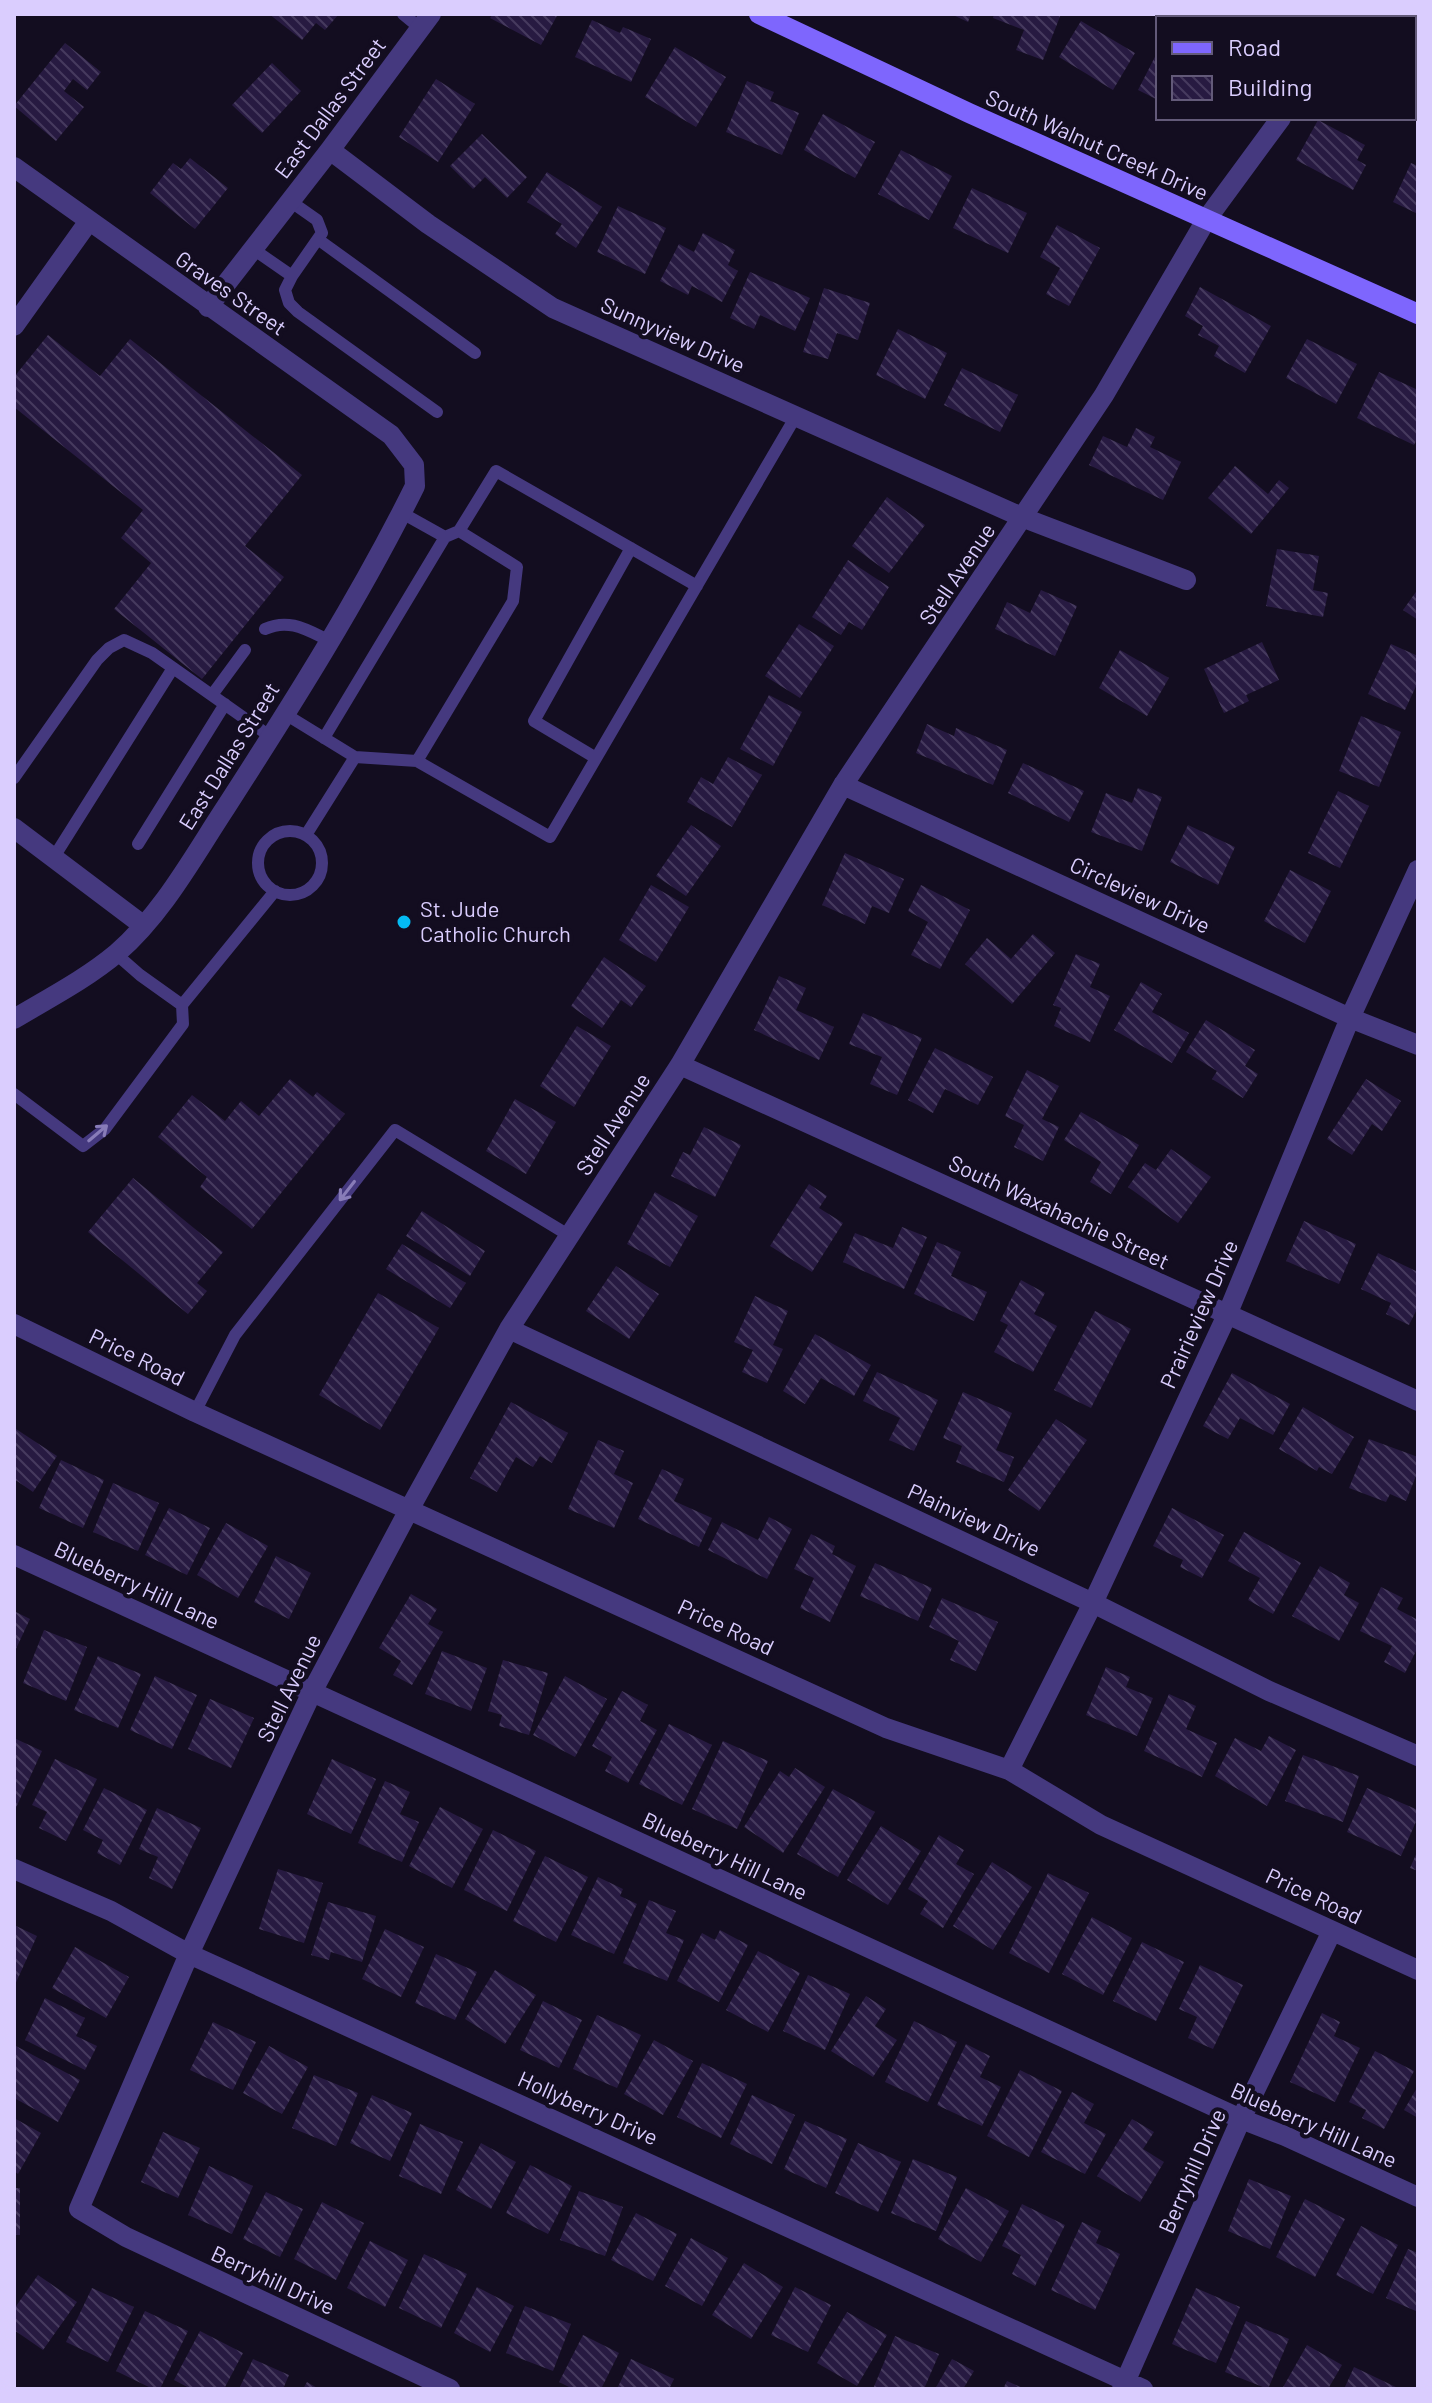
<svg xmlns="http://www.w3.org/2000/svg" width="1432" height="2403" font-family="Barlow,sans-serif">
  <defs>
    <pattern id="building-back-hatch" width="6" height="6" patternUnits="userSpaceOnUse" patternTransform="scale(2)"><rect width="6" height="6" fill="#271a41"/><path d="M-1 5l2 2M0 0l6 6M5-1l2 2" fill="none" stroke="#463a5e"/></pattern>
  </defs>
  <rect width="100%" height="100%" fill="#130d20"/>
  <path fill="url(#building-back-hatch)" d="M269 14H339L325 30 316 23 302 40Z
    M493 14H558L541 45 490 18Z
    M951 14H971L968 22Z
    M994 14H1061L1043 60 1016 50 1024 30 993 18Z
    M1401 14H1418V27L1414 25V18H1399Z
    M592 20 620 33 623 27 651 39 631 82 575 57Z
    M1081 21 1135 53 1113 90 1059 57Z
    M65 43 101 72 87 90 73 79 64 91 84 107 56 141 14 106Z
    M675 47 726 77 696 127 645 97Z
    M1158 51V100L1138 90Z
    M272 63 301 91 262 133 232 105Z
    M436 79 475 104 438 162 399 137Z
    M747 81 774 92 770 101 799 113 782 155 726 132Z
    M823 114 875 142 855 178 804 150Z
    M1318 120 1365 145 1357 160 1366 165 1353 190 1296 160Z
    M482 134 527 177 507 198 485 177 473 189 450 166Z
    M901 150 952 176 929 220 878 194Z
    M190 158 228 188 195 229 150 193 173 163 181 169Z
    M1411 163 1418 166V214L1393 202Z
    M547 172 602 207 576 248 555 234 562 224 527 202Z
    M972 188 1027 213 1008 253 953 228Z
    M618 206 666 228 645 274 597 252Z
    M1057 225 1100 248 1069 306 1046 294 1060 268 1040 257Z
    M703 233 735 250 728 265 738 271 722 302 692 286 688 295 660 281 679 244 694 252Z
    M750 272 810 298 795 331 760 315 754 329 730 318Z
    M1200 287 1271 326 1245 373 1214 356 1219 346 1198 335 1203 326 1185 316Z
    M824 288 870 303 858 340 837 333 828 359 803 352Z
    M898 329 947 353 925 399 876 375Z
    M48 335 100 376 130 339 302 475 245 546 284 577 202 679 114 609 151 563 121 538 143 510 14 407V377Z
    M1307 339 1357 364 1336 404 1286 378Z
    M962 368 1018 395 1000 432 944 405Z
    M1379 372 1418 390V437L1414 445 1357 418Z
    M1136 428 1155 437 1150 447 1181 462 1163 500 1089 465 1103 436 1127 447Z
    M1235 466 1268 494 1279 480 1289 488 1251 534 1208 498Z
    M887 497 925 525 889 573 852 546Z
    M1277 549 1319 556 1313 590 1328 593 1323 617 1266 606Z
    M848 560 889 587 862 630 849 622 841 635 812 617Z
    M1418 589V620L1403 610Z
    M1041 590 1077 606 1055 656 995 629 1007 602 1030 613Z
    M799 624 834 646 800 698 765 676Z
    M1262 642 1279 680 1246 695 1249 701 1224 713 1204 669Z
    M1391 644 1418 656V682L1405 710 1368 694Z
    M1120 650 1169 678 1147 716 1099 688Z
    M769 695 802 712 773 766 740 749Z
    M1361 716 1401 732 1379 787 1339 771Z
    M927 724 954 736 956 728 1007 750 993 785 916 753Z
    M728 757 762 775 732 827 687 802 701 777 713 784Z
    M1023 763 1084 791 1069 822 1008 793Z
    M1138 788 1162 797 1142 851 1091 832 1106 793 1132 803Z
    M1338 791 1369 806 1340 868 1308 853Z
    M691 825 721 846 686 896 656 876Z
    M1188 825 1235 847 1218 885 1170 862Z
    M845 853 904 879 889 913 872 906 865 924 822 905Z
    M1290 870 1331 891 1305 943 1264 921Z
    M651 885 689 907 656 962 619 940Z
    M921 885 970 910 940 969 911 955 928 922 908 911Z
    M1033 934 1055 953 1012 1004 965 964 987 938 1011 959Z
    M1076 954 1100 964 1090 987 1110 996 1090 1042 1054 1026 1061 1008 1053 1005Z
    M604 957 646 986 631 1007 621 1000 602 1028 571 1006Z
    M779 976 806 988 796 1010 834 1027 819 1060 754 1030Z
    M1141 982 1162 994 1152 1012 1189 1033 1172 1063 1114 1030Z
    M863 1013 922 1038 897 1095 870 1084 882 1057 849 1044Z
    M1206 1020 1255 1050 1245 1066 1258 1074 1243 1098 1212 1079 1217 1071 1186 1052Z
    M577 1026 611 1046 574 1107 540 1086Z
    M935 1048 993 1077 978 1105 945 1089 933 1113 908 1100Z
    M1027 1070 1059 1086 1042 1119 1059 1127 1043 1161 1014 1147 1024 1125 1005 1116Z
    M290 1079 313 1097 317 1092 345 1114 252 1229 200 1187 207 1177 158 1137 192 1095 225 1121 241 1101 259 1116Z
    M1366 1079 1401 1101 1382 1131 1372 1124 1352 1155 1327 1139Z
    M515 1099 556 1122 526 1174 486 1151Z
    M1081 1112 1139 1145 1111 1194 1090 1182 1101 1162 1064 1140Z
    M704 1127 741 1145 715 1197 671 1176 683 1152 690 1155Z
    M1171 1149 1211 1177 1178 1223 1128 1187 1145 1163 1156 1170Z
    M133 1178 223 1252 197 1283 207 1291 188 1314 88 1232Z
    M809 1184 827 1196 819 1208 843 1223 812 1272 770 1246Z
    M655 1192 698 1216 670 1267 627 1244Z
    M422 1211 485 1251 470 1276 406 1236Z
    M1304 1221 1356 1244 1339 1284 1286 1261Z
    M902 1227 927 1237 904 1289 843 1262 855 1233 893 1248Z
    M937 1242 961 1252 951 1276 987 1292 974 1321 914 1294Z
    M402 1244 466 1283 450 1308 386 1269Z
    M1378 1253 1418 1272V1307L1409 1325 1386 1314 1391 1303 1361 1289Z
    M616 1266 659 1294 629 1339 586 1311Z
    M1021 1280 1045 1293 1034 1314 1057 1326 1033 1372 994 1352 1008 1325 1000 1321Z
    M378 1293 439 1328 380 1430 319 1395Z
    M755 1296 788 1311 773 1345 783 1349 767 1383 742 1372 753 1350 734 1342Z
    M1095 1311 1131 1329 1091 1408 1054 1390Z
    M815 1334 871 1365 854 1396 821 1378 805 1404 783 1391Z
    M877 1372 938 1400 914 1451 889 1440 900 1418 863 1401Z
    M1232 1373 1290 1404 1273 1435 1240 1418 1228 1439 1203 1426Z
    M963 1392 1012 1413 996 1450 1014 1457 1004 1482 956 1462 962 1446 943 1438Z
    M511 1402 568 1433 552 1463 540 1456 533 1467 516 1457 497 1492 470 1478Z
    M1303 1407 1354 1437 1332 1474 1319 1467 1317 1471 1279 1449Z
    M1056 1419 1087 1440 1039 1511 1008 1490Z
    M16 1429 57 1456 33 1492 14 1479Z
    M1369 1439 1418 1457V1471L1406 1501 1390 1494 1386 1502 1349 1488Z
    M598 1440 624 1451 614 1474 633 1483 614 1528 568 1509Z
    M61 1460 104 1480 83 1528 39 1508Z
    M662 1469 684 1479 674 1501 712 1518 699 1547 638 1519Z
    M113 1483 159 1503 138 1551 93 1532Z
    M169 1508 210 1528 187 1575 145 1555Z
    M1172 1508 1224 1535 1202 1578 1180 1567 1183 1560 1153 1546Z
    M769 1517 792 1529 767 1579 708 1550 722 1522 758 1540Z
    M226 1523 268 1546 238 1598 197 1575Z
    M1244 1532 1301 1563 1273 1614 1248 1600 1260 1578 1228 1561Z
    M811 1534 835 1546 832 1554 856 1566 830 1622 800 1608 814 1578 794 1569Z
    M276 1556 311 1573 289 1619 254 1602Z
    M875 1563 932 1588 918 1621 860 1596Z
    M1320 1566 1350 1583 1344 1595 1359 1603 1339 1641 1292 1616Z
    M1381 1587 1403 1598 1397 1609 1418 1620V1647L1405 1673 1384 1662 1392 1646 1360 1631Z
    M411 1594 437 1609 428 1624 443 1632 412 1685 393 1675 401 1661 379 1648Z
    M942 1598 998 1622 976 1671 950 1660 959 1641 929 1627Z
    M14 1611 30 1619 14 1653Z
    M44 1630 87 1647 66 1701 23 1683Z
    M442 1651 487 1668 471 1711 425 1694Z
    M98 1656 141 1674 118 1728 74 1710Z
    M503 1660 548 1673 529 1735 499 1726 502 1715 488 1711Z
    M1106 1667 1130 1677 1126 1687 1153 1698 1137 1736 1086 1715Z
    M155 1676 197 1695 172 1749 130 1730Z
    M565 1676 607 1699 575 1757 533 1735Z
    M622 1691 648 1705 640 1721 657 1730 628 1783 605 1771 612 1757 592 1746Z
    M1169 1694 1196 1706 1186 1729 1217 1743 1202 1777 1144 1751Z
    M210 1699 254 1718 231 1768 188 1749Z
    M669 1724 712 1745 682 1805 639 1784Z
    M1269 1736 1296 1750 1267 1806 1215 1776 1235 1738 1261 1751Z
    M14 1738 42 1751 14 1812Z
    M723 1741 768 1761 737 1829 692 1809Z
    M1303 1755 1359 1776 1343 1822 1285 1801Z
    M55 1759 97 1779 66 1841 39 1828 47 1812 32 1805Z
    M332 1759 376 1779 351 1834 307 1814Z
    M795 1768 825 1787 783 1853 744 1827 780 1771 789 1777Z
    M385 1781 410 1792 400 1814 419 1822 402 1862 358 1843Z
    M104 1788 147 1810 120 1865 97 1853 103 1840 83 1830Z
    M1367 1788 1418 1810V1817L1401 1856 1347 1832Z
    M833 1789 875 1812 838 1877 797 1854Z
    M440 1807 483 1829 452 1888 409 1866Z
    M157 1808 201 1828 172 1889 149 1878 158 1857 139 1849Z
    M881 1826 921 1851 888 1905 847 1880Z
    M493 1830 536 1851 507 1911 464 1890Z
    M939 1835 964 1850 956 1864 974 1874 943 1928 920 1914 928 1901 908 1889Z
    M1418 1850V1871L1410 1868Z
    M545 1856 588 1877 556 1942 513 1921Z
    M992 1862 1032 1887 993 1950 953 1926Z
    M278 1869 323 1883 304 1943 259 1929Z
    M1048 1873 1089 1893 1049 1973 1009 1953Z
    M598 1877 623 1889 620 1896 637 1904 614 1954 571 1935Z
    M649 1900 676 1911 666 1933 684 1940 667 1981 623 1963Z
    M328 1902 376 1916 362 1962 331 1952 329 1960 311 1955Z
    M1092 1917 1132 1938 1103 1995 1062 1974Z
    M14 1925 37 1936 14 1987Z
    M385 1929 424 1947 401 1997 362 1979Z
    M720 1930 748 1945 719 2002 677 1981 702 1933 715 1940Z
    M1142 1942 1184 1962 1156 2021 1113 2001Z
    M75 1947 129 1977 106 2018 52 1988Z
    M758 1951 800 1973 768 2032 726 2010Z
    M436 1954 477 1972 455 2020 415 2003Z
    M1200 1965 1243 1985 1213 2049 1188 2038 1197 2017 1179 2009Z
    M495 1970 536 1995 505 2044 465 2019Z
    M808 1975 850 1994 825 2050 783 2031Z
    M866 1996 886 2009 875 2026 897 2040 873 2077 831 2051Z
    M45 1998 85 2018 76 2036 97 2046 85 2070 25 2040Z
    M543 2001 582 2020 559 2068 520 2050Z
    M1322 2013 1340 2022 1334 2036 1360 2048 1335 2102 1290 2082Z
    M597 2015 641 2035 617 2088 573 2069Z
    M914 2021 957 2042 928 2102 885 2082Z
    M213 2022 256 2042 233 2090 190 2070Z
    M654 2040 693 2061 663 2115 624 2094Z
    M966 2044 990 2056 980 2077 1001 2087 982 2126 937 2105Z
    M14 2045 80 2080 58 2122 14 2098Z
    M269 2046 308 2067 282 2114 243 2093Z
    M1375 2051 1414 2071 1384 2129 1362 2118 1366 2110 1349 2102Z
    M702 2063 747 2084 721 2138 677 2117Z
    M1020 2070 1062 2091 1029 2157 987 2136Z
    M314 2075 358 2093 336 2146 292 2128Z
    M1418 2086V2118L1404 2110Z
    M1072 2092 1094 2104 1084 2123 1106 2134 1085 2174 1041 2152Z
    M372 2095 412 2113 390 2161 350 2143Z
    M752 2095 795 2115 772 2164 730 2144Z
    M14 2118 41 2133 18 2174 14 2171Z
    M1132 2119 1154 2132 1143 2149 1164 2162 1140 2202 1097 2176Z
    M805 2121 847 2139 826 2188 784 2169Z
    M420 2124 463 2142 441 2194 399 2176Z
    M163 2132 200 2148 178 2198 141 2182Z
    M481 2143 516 2162 491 2209 456 2190Z
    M858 2143 901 2162 878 2212 835 2193Z
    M913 2159 957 2177 936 2231 891 2213Z
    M530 2165 572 2186 548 2234 506 2213Z
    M209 2166 253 2186 232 2234 188 2215Z
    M1249 2179 1291 2196 1270 2249 1228 2231Z
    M14 2188H20V2235H14Z
    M966 2188 1009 2211 981 2262 938 2239Z
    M579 2191 623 2207 605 2256 560 2240Z
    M266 2192 303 2209 280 2257 243 2239Z
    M1305 2199 1345 2219 1315 2277 1276 2257Z
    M322 2202 364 2223 336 2280 294 2259Z
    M1022 2204 1065 2225 1035 2286 1012 2274 1021 2255 1002 2246Z
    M636 2213 677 2234 653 2281 611 2260Z
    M1082 2222 1101 2231 1096 2243 1120 2254 1095 2310 1051 2290Z
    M1361 2226 1398 2245 1373 2294 1336 2275Z
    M691 2238 728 2258 702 2306 665 2286Z
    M370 2241 408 2260 385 2307 347 2288Z
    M1408 2249 1418 2253V2312L1386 2298Z
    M424 2254 467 2274 441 2328 399 2308Z
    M744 2263 783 2287 751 2339 712 2315Z
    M38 2275 77 2302 43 2350 14 2330V2309Z
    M477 2287 514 2306 490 2352 454 2333Z
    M795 2287 831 2305 808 2352 771 2335Z
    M92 2288 134 2307 108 2362 66 2342Z
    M1196 2288 1240 2307 1216 2363 1172 2344Z
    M525 2306 571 2324 553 2371 506 2353Z
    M145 2311 188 2331 160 2389H153L116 2371Z
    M847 2312 887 2335 857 2386 817 2363Z
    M1246 2321 1289 2339 1268 2389 1225 2372Z
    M200 2331 243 2353 224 2389H191L174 2380Z
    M583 2335 619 2353 601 2389H573L559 2382Z
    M895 2336 939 2354 924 2389H873Z
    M1307 2345 1342 2365 1328 2389H1282Z
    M253 2359 289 2375 283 2389H239Z
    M631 2359 674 2379 669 2389H617Z
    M952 2359 974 2371 963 2389H935Z
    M1354 2367 1400 2389H1344Z
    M1007 2381 1025 2389H1003Z
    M307 2382 319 2389H303Z"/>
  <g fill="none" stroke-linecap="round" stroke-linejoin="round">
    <path stroke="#45397f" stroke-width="12" d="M403 14 420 28
      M290 201 317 220 322 233 292 276
      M319 240 475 353
      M253 249 292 276 285 290 289 303 298 312 437 412
      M445 537 459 531 496 471 697 586
      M265 629C289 618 307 630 328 640
      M212 695 245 650
      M285 714 355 757 306 835
      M324 738 445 537 402 513
      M355 757 417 761 550 837 796 416
      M596 758 534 721 631 548
      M417 761 513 601 517 567 459 531
      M14 778 97 660 109 648 124 640 152 653 271 737
      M258 863a32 32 0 1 1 64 0a32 32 0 1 1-64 0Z
      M138 844 225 704
      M54 857 173 668
      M182 1005 275 891
      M14 1094 83 1146 105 1129 183 1024 182 1005 140 975 116 954
      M195 1412 235 1335 395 1130 570 1236"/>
    <path stroke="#45397f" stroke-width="20" d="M1352 18 1355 14
      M330 150 428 224 553 308 1024 518 1186 580
      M14 167 391 435 414 465 415 486C360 597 293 703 226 807 193 857 163 913 117 953 86 979 49 998 14 1019
      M208 307 330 150 431 14
      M14 326 89 221
      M843 785 1350 1018 1418 1045
      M14 828 144 926
      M680 1065 1418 1401
      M14 1324 195 1412 886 1728 1009 1770 1101 1825 1418 1970
      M509 1329 1093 1603 1269 1691 1418 1756
      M14 1555 1241 2119 1285 2136 1418 2197
      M1009 1770 1093 1603 1227 1315 1350 1018 1418 870
      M14 1869 111 1911 189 1954 1143 2389
      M450 2389 126 2237 79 2209 189 1954 312 1692 410 1508 509 1329 680 1065 843 785 1104 395 1206 220 1281 118
      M1122 2389 1241 2119 1332 1931"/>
    <path stroke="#7e66fd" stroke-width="20" d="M759 14 969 113 1418 314"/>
  </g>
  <defs><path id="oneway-shaft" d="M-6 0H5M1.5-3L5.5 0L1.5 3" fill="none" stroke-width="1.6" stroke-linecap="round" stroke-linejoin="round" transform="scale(2)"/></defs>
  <g stroke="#887cb8">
    <use href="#oneway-shaft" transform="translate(98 1133) rotate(-40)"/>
    <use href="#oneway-shaft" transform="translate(347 1191) rotate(128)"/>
  </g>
  <circle fill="#04bbf4" stroke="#130d20" stroke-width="3" cx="404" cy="922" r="8"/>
  <g text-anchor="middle" stroke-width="8" stroke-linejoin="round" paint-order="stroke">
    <g font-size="22" fill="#dacdfe" stroke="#130d20">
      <text transform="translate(330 108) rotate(-53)" y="8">East Dallas Street</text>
      <text transform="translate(1097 145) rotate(24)" y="8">South Walnut Creek Drive</text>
      <text transform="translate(231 293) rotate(35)" y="8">Graves Street</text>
      <text transform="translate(673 335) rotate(24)" y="8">Sunnyview Drive</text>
      <text transform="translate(957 574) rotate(-56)" y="8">Stell Avenue</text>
      <text transform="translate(229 756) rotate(-58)" y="8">East Dallas Street</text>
      <text transform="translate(1140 895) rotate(25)" y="8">Circleview Drive</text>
      <text transform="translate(613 1124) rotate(-57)" y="8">Stell Avenue</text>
      <text transform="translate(1059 1212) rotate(25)" y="8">South Waxahachie Street</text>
      <text transform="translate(1199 1314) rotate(-66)" y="8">Prairieview Drive</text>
      <text transform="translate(137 1357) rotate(26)" y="8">Price Road</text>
      <text transform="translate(974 1520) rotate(25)" y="8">Plainview Drive</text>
      <text transform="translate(137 1585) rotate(25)" y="8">Blueberry Hill Lane</text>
      <text transform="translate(726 1627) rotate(25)" y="8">Price Road</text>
      <text transform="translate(289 1688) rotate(-64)" y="8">Stell Avenue</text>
      <text transform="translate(725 1856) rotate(25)" y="8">Blueberry Hill Lane</text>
      <text transform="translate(1314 1896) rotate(25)" y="8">Price Road</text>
      <text transform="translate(588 2108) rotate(24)" y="8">Hollyberry Drive</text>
      <text transform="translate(1314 2125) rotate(24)" y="8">Blueberry Hill Lane</text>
      <text transform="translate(1192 2171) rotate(-66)" y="8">Berryhill Drive</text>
      <text transform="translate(273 2280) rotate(25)" y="8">Berryhill Drive</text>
    </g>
    <g font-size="22" fill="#dacdfe" stroke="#130d20" text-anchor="start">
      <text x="420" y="917">St. Jude<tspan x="420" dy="25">Catholic Church</tspan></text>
    </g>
  </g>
  <rect width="1432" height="2403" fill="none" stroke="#dacdfe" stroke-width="32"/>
  <rect x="1156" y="16" width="260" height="104" fill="#130d20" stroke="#635a79" stroke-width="2"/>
  <rect x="1172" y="42" width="40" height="12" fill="#7e66fd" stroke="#635a79" stroke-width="2"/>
  <text x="1228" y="56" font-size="24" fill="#dacdfe">Road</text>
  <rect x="1172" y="76" width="40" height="24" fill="url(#building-back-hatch)" stroke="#635a79" stroke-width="2"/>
  <text x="1228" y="96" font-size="24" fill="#dacdfe">Building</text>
</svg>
